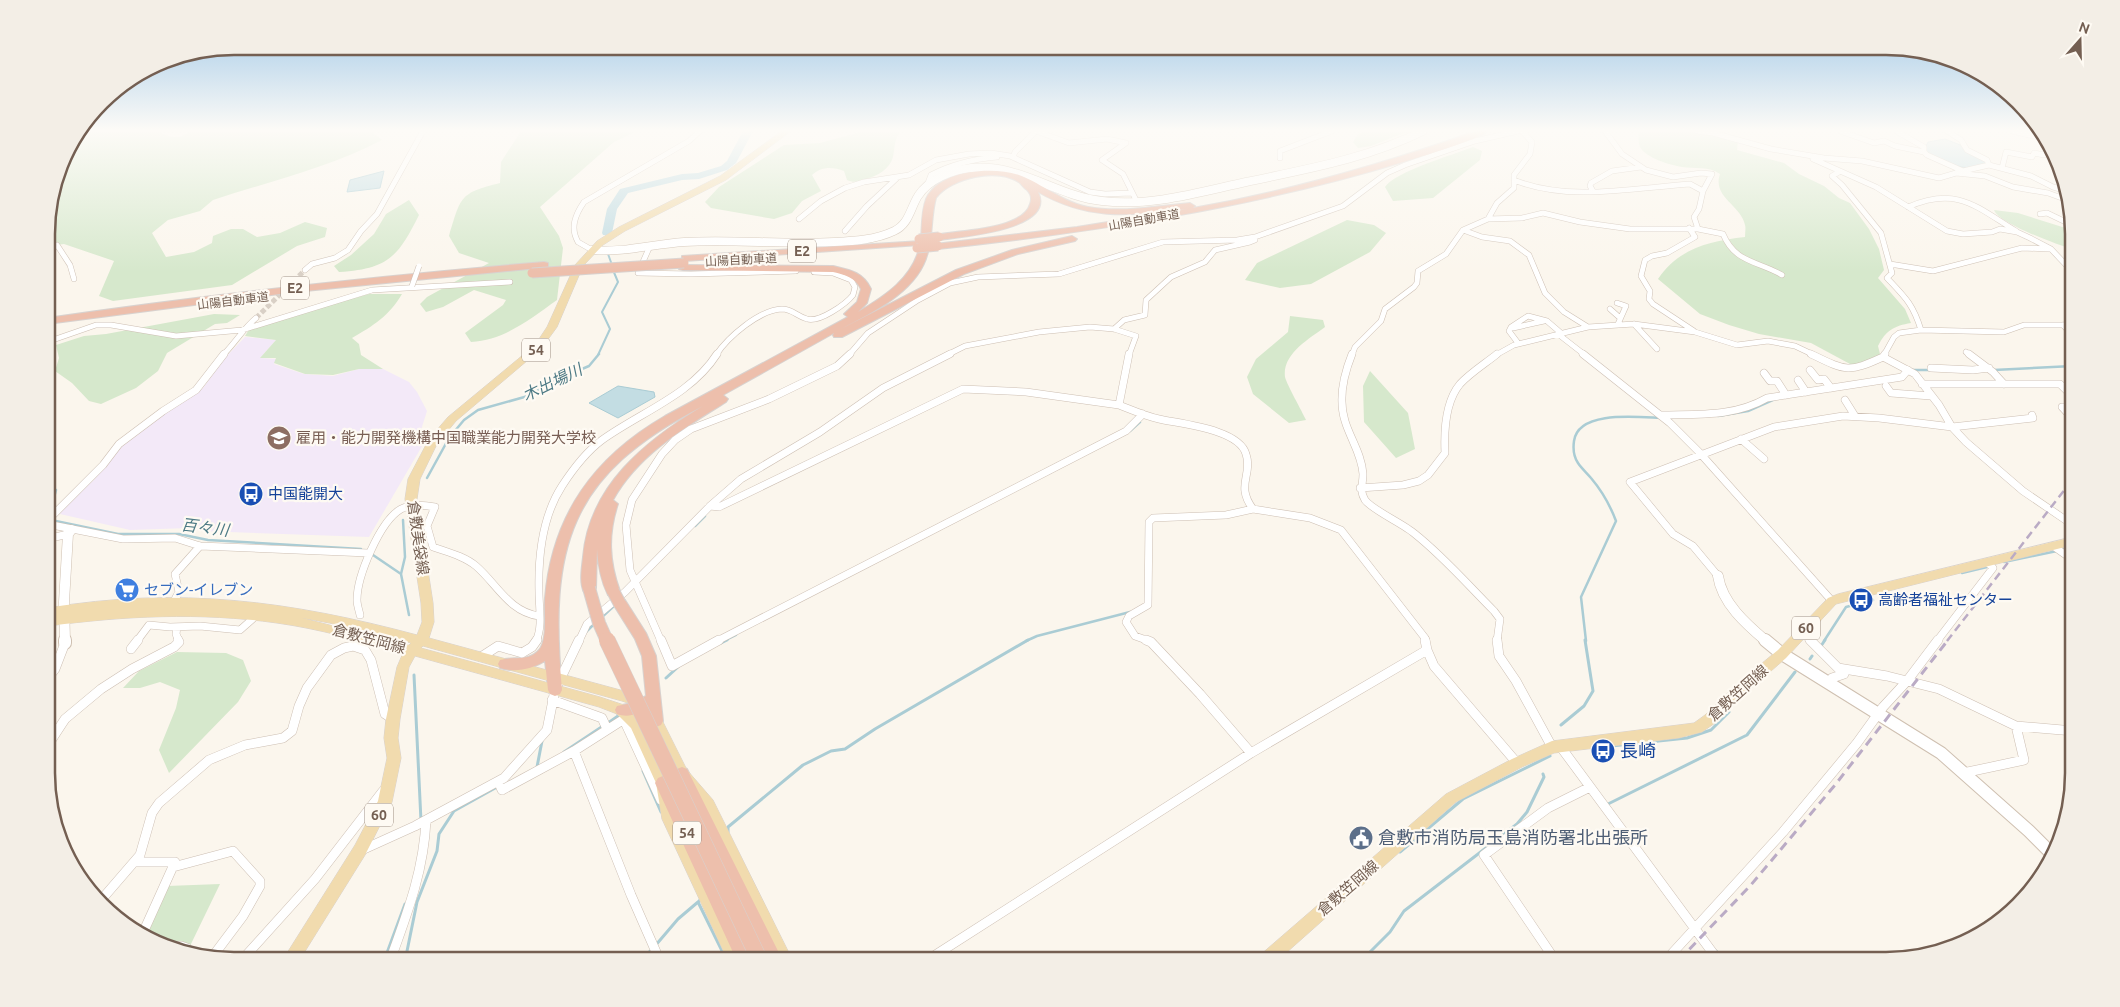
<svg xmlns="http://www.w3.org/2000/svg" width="2120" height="1007" font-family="Ubuntu,'Noto Sans JP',sans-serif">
  <rect width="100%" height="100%" fill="#fbf6ed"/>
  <path fill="#f3e9f8" d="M245 337 276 340 260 358 276 359 274 364 304 374 333 376 359 369H383L409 382 417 392 427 411 421 430 428 436 369 537 201 531 190 528 130 530 60 514 71 499 93 481 121 446 158 418 203 388 224 359Z"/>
  <path fill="#d6e8cc" d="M81 131H141L158 132 171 137H180L191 131H371L382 140C329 168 270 181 213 200L200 211 168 220 152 233 166 257 194 252 212 243 213 236 231 229H243L257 237 280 233 305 222 327 228 325 237 297 246 232 285 113 301 99 296 114 261 64 244 47 246V222L66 151Z
    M521 131H637L614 142 540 207 559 236 563 248 557 300C530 319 505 340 471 342L465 333 503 305 506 300 474 290 443 307 426 312 420 304 427 297 489 263 459 253 449 236C461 197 459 193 500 183L501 162Z
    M864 131H901C894 139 895 147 893 157 890 169 877 176 866 179 859 182 853 183 847 180L844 171C833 167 822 166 812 175L821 191 802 201 792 213 774 219 711 208 705 202 719 187 784 145 820 143Z
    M1368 131H1409L1371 146 1358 148 1353 142 1358 134Z
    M1638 131H1723L1738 141 1737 150 1784 163 1799 174 1824 186 1839 198 1850 203 1869 229 1879 249 1884 270 1878 278 1905 309 1911 323C1894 326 1886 330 1878 346L1880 354 1876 359 1859 365 1850 364 1811 343 1759 334 1729 325 1700 314 1658 279C1679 248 1710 241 1745 237 1745 233 1746 228 1745 225 1741 205 1712 197 1720 174 1709 166 1695 169 1682 167 1670 165 1646 158 1640 147 1638 143 1639 135 1638 131Z
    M1473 147 1482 151 1480 160 1433 198 1393 201 1385 187C1396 171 1453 155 1473 147Z
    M409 200 419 215C398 257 388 269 339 272L334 266 351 255 374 234 386 214Z
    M1994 210 2018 213 2072 230V249C2058 245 1998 223 1994 210Z
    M1347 220 1374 225 1386 233 1370 252 1311 284 1280 288 1245 280 1257 263Z
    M369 294H402C389 316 373 326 352 338L359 344 361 355 383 369H359L333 375 305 374 274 363 276 358H260L276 340 245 336 250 328Z
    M214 314 240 315 227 323 215 324 167 353 158 371 136 388 101 404 89 401 72 383 55 371 59 358 56 345 84 336 106 334Z
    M1290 316 1323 320 1325 327C1309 339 1282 354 1285 377 1287 385 1302 411 1306 420L1289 423 1253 394 1247 377 1256 359 1288 332Z
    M1370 371 1408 413 1415 449 1396 458 1364 422 1363 386Z
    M177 652 226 653 243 660 251 681 238 702 169 773 159 750 176 708 180 690 160 682 140 688H123L139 671Z
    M220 884 190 946 176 943 159 944 145 936 167 886Z"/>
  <path fill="#c3dde3" stroke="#aaccd4" d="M1945 139 1963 146 1985 160 1986 163C1965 175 1945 161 1926 152V146L1928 142Z
    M384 171 380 188 347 192 350 180Z
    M618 386 654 392 655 397 618 418 589 403Z"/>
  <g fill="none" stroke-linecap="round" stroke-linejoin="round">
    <path stroke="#aaccd4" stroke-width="2" d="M608 254 612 265
      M598 355 610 329 602 312 618 282 613 270"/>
    <path stroke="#aaccd4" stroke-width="2.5" d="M1913 370H1932
      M1994 370 2073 366
      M1718 416 1748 411 1775 399
      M1130 431 1140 422
      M427 478 449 438 464 420 478 410 528 396 554 381 589 366 599 354
      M47 487 56 490 55 494
      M47 492 55 494 47 503
      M51 520 118 534H179L208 540 361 549
      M403 520 405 557 401 574 409 615
      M695 526 705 516
      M2062 550 2073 547
      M373 555 401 574
      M2004 562 2057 551
      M1962 573 1987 567
      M602 617 615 605
      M586 632 594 624
      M724 641 736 635
      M1026 641 1037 636 1130 612
      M1586 641 1581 597 1616 521C1610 505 1602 491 1591 478 1587 473 1582 469 1578 463 1574 457 1573 448 1574 441 1578 410 1638 417 1660 418
      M1824 641 1846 607 1873 600"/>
    <path stroke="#aaccd4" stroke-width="3" d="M721 643 727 640
      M1821 646 1825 640
      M1810 659 1812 656
      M414 675 421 821
      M666 678 679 666
      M608 723 618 716
      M1561 725 1584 706 1593 691 1585 640
      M1602 747 1687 738 1711 730 1729 712
      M564 752 603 726
      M537 767 542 741
      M643 771 661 812
      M1608 804 1747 735 1795 672
      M728 832V827L803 765 831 751 845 749 875 729 1028 640
      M1400 852 1463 799 1550 756
      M701 899 698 902 727 961
      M655 946 678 919 698 902
      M1716 951 1724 960
      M1362 960 1390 932 1404 911 1517 824 1527 812 1544 777 1543 774
      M384 961 405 904
      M405 961 417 902 437 851 439 834 454 811 497 787
      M636 961 652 950"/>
    <path fill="#c3dde3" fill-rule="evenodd" d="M743 131H753L736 163 727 170 699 179 682 180 628 193 617 209 612 233 611 235H603L602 233 607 209 620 189 682 174 698 173 721 166 727 161Z"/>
    <path stroke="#d9d0c6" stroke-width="5" stroke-dasharray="5 2.5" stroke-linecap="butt" d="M256 318 305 270"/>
    <defs>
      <path id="street-far2" d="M1036 131 1069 143 1107 139 1126 143 1102 160 1123 174 1136 200
        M1605 131 1622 154 1646 170 1673 177 1701 173 1712 174 1703 191 1699 209 1694 217 1698 229
        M1697 131 1713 133 1771 149 1824 158 1862 161 1939 178 1956 173 1985 176 2013 187 2048 193 2070 201
        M1840 131 1874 143 1884 141 1895 146 1924 152
        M1896 131 1924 147V152L1927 155 1963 171 1989 165 1987 160 1967 150 1961 140 1947 131
        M2012 131 2046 139
        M1013 157 1015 152 1036 131
        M1280 158V151L1332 131
        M1813 159 1876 187 1947 231 1963 234 1992 232 2000 229 2017 232 2030 238 2051 249 2068 267 2072 286
        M1989 165 2031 176 2053 187 2067 191
        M2002 168 2006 152 2032 157 2034 153 2044 155 2045 152H2053
        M1839 172 1832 176 1842 185 1881 233 1892 273 1887 278C1905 297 1913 304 1921 330
        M1514 180C1568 202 1633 188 1690 184L1703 191
        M928 183 931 175C952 164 973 159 997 157
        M1593 191 1590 186 1591 183 1612 171 1641 167
        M1908 207C1957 186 1975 206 2016 231
        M2040 214 2047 213 2072 225
        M799 219 821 201 845 188 864 182 909 175 936 160 969 154 991 153 1010 156 1090 192 1105 194 1131 193
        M1488 219 1497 203 1514 188V175L1530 154 1532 142 1522 131
        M1689 228 1695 237 1667 253 1652 256 1645 260 1641 276 1650 291 1649 299 1653 304 1694 331
        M1463 230 1482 237 1510 241 1529 255 1545 293 1564 312 1588 327
        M845 231 867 206 897 178
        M1255 237 1343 206 1387 173 1405 165 1475 141 1518 131
        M650 246 638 273 691 274 796 271
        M592 250 578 242C570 228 575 215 584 202L689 141 700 131
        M47 251 57 245 70 265 74 279
        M1890 264 1933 271 2022 248 2049 249
        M305 270 312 264 335 258 348 250 361 231 377 214 423 131
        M1617 303 1626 306 1618 324
        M1610 309 1619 317
        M1634 324 1657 349
        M2063 325 2073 336
        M1513 328 1544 321
        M1558 334 1585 355
        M47 342 96 325H111L176 336 242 330 372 290 510 282
        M1518 343 1509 331 1511 327 1528 316 1547 321 1561 333
        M1966 352 1970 355
        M223 355C235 343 243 329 256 318
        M716 355C728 337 759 310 782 309 792 309 797 316 807 319 819 323 846 304 853 295L855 287 851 280 833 273 814 272
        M849 355 868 333 918 300 950 283 978 277 1059 274 1163 242 1237 240 1255 237V240L1250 242 1215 250 1205 262 1171 277 1146 300 1145 315 1124 320 1114 329
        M947 355 965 346 1039 332 1090 327 1114 329 1136 336 1129 355
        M1352 355 1355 347 1381 321 1385 309 1414 287 1417 283 1418 271 1446 254 1463 230 1488 219 1522 218 1543 213 1580 222 1630 229H1698L1723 234C1735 263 1758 261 1782 275
        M1496 355 1514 345 1588 327 1634 324 1695 332 1737 345 1768 341 1795 346 1814 355
        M1884 355 1894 337 1899 333 1921 330 2004 332 2024 325H2072"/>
      <path id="street-far1" d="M1129 354 1119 405C1132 410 1145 416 1159 419 1181 424 1239 429 1246 454 1253 475 1235 485 1253 509L1310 518 1341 530 1425 638 1426 641
        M1352 354C1344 374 1338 399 1345 421 1350 438 1362 455 1363 474 1363 485 1359 490 1365 500 1372 510 1404 524 1415 534 1444 557 1468 585 1494 611L1500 619 1497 641
        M1583 354 1670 423 1699 452 1832 601
        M1811 354C1846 371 1848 373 1883 357L1885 354
        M1969 354 1993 372 2004 384
        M1883 357 1915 374 1939 405 1952 427 1966 442 2023 491 2073 525
        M1931 368 1973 370 1989 368
        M1810 370 1818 380 1824 379 1831 388
        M1764 373 1770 381H1777L1786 395
        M1798 380 1806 392
        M1922 384H2060L2073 397
        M1886 386 1891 393 1931 396
        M1845 400 1855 416
        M2073 407H2062L2073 419
        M1662 415C1699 414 1734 417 1767 398L1902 377 1908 370
        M1741 439 1764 459
        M1360 488 1403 485 1419 481 1428 475 1445 453C1444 432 1445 402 1460 384 1470 373 1486 363 1497 354
        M710 506 719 507 963 389 1026 392 1119 405
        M47 521 103 465 119 444 163 411 196 390 224 354
        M47 524 123 539 175 538 200 546 368 553
        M47 539 68 534
        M2053 546 2073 560
        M1718 576 1693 546 1673 534 1630 482 1774 427 1843 416 1879 418 1952 427 2033 418 2032 415
        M173 603 179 592 175 574 200 546
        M360 615C359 610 357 605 357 600 357 576 380 521 401 509 410 504 425 505 435 507L427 526 433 547C447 552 464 556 476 566 497 584 509 612 539 616
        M177 627 176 634 179 641
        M1802 632 1811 641
        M137 641 149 625 170 627 200 626 240 630 257 615
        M536 641C543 627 539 608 539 592 538 556 542 517 562 486 573 469 586 452 602 440 641 412 691 395 717 354
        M579 641 587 624 625 592 710 506 741 479 820 432 883 388 950 354
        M661 641 630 570 626 525 632 500 662 454 675 440 691 429 769 399 837 366 850 354
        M717 641 1126 431 1143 414
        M1149 641 1135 636 1126 622 1129 616 1148 605 1149 522 1153 518 1226 515 1253 509
        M1937 641 1993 568 1987 562"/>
      <path id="street" d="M661 640 672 666 719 640
        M1146 640 1151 642 1200 694 1251 753
        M1425 640 1427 650 1434 666 1517 763
        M1497 640 1499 656 1516 681 1552 747
        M1810 640 1844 674 1832 678 1829 683
        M131 649 138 640
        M481 657 498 646 522 653 532 647 537 640
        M1838 668 1887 676 1939 689 2016 726 2074 731
        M48 678 55 669 65 643
        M552 700 602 718 607 729
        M48 745 65 719 101 689 132 669 174 647 179 642 178 640
        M1560 746 1718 960
        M574 751 631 895 660 961
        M1963 773 2024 760 2016 726
        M499 783 502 790 574 751 621 721 625 722 661 800
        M362 850 415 826 504 778 547 730 555 690 579 640
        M134 862H175L142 935
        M173 867 233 851 260 881V886L243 916 213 956
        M98 900 102 899 140 855 152 813 159 803 209 760 245 745 283 738 292 731 299 706 307 688 331 655 344 648 353 646 365 650 371 660 385 714 393 719
        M165 947 181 946 187 948
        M1555 960 1484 855 1548 808 1590 787
        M1666 960 1783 832 1857 743 1883 707 1907 681 1938 640
        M241 961 315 879 383 791
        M390 961C407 914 424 870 426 820
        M926 961 1251 753 1427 650"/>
      <path id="secondary-far2" d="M592 250C623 253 653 244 684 242 734 239 784 245 834 242 854 241 875 240 894 231 909 224 910 209 918 196 929 179 952 170 971 168 1019 163 1056 196 1102 201 1150 207 1200 192 1246 182 1307 169 1366 159 1423 131"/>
      <path id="secondary-far1" d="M1718 576C1722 603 1746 624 1766 641
        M65 641 64 602 68 534 71 530"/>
      <path id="secondary" d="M65 640V643
        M1765 640 1782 654 1941 753 2029 831 2053 855"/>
      <path id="primary" d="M782 131H791L726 180 625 231 603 245 583 266 557 327 541 349 456 421 437 444 420 479 417 499 433 603 434 622 429 638 624 691 644 698 646 702 644 706 639 707 622 701 423 646 421 648 600 697 627 706 641 720 670 783 676 819 744 961H728L662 819 656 783 631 728 617 714 599 707 415 656 409 667 400 719 398 738 401 758 392 802 365 855 299 961H282L355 845 378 801 387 758 384 738 386 719 397 667 403 653C362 641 320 629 277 623 200 612 124 616 48 626L47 608C179 586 290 601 417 635L422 622 421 603 405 499 408 479 429 439 448 417 535 345 547 327 575 265 597 241 619 227 720 176ZM302 618C339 624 375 633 411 643L409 645Z
        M2073 537V545L1836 604 1786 658 1748 691 1715 723 1702 732 1679 738 1554 753 1522 767 1456 802 1277 961H1257L1259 956 1446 794 1512 759 1552 741 1694 723 1705 715 1738 683 1778 650 1828 598 1838 594Z
        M652 708 657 710 687 770 713 800 793 961H777L703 808 677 778 645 714 647 710Z"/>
      <path id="highway" d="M1476 131H1488C1477 140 1420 157 1403 162 1251 208 1096 232 938 249L935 248V244L1077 227 1188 209C1131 215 1091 222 1038 192 1057 230 960 237 939 240L934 237 936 235C957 230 1023 230 1030 204 1032 199 1031 194 1027 190 1024 188 1021 184 1020 183 998 167 951 178 936 198 931 216 933 234 928 252 919 291 873 312 841 329L956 270 1012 250 1072 236 1077 239 1075 241 1018 254 964 274 842 337H834L833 335 834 333 723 395 728 399 726 402C684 428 638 455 613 500L618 504C608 534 609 561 620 591L618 595H608C601 581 598 565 597 549L596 588 594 592H584C579 583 582 567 583 557 589 486 645 441 703 406 568 475 549 547 562 690L560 694 555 696 550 694 548 690 545 661C532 669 515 673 500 668L498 664 500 660C513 656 529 662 539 650 548 640 544 611 545 598 552 515 594 457 665 416L848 317 844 314 857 302 861 289C855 277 845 275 833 272L683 270 679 269V265L833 266C850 270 863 272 871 289L867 303 858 312C885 296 913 278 920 245L685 261 682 260V256L921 241C922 227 921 212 926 199 939 170 992 166 1019 175 1043 184 1062 202 1088 207 1121 213 1156 206 1190 203L1195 206 1193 208C1289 191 1383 164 1476 131Z
        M544 262 548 263V267L295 292 47 324V318C212 294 378 276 544 262Z
        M620 599 625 600 646 633 656 656 663 721 661 725 656 727 651 725 647 709C638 714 628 718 617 714L615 710 617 706 632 703 646 696 642 656 635 639 613 604 615 600Z
        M682 767 687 769 783 961H765L674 774 677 769Z
        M663 776 668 778 755 961H737L655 783 658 778Z"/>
    </defs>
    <use href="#street-far2" stroke="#cdbfb3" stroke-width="6"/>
    <use href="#street-far1" stroke="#cdbfb3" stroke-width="8"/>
    <use href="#street" stroke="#cdbfb3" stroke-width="10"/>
    <use href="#secondary-far2" stroke="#cfc0b1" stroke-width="9"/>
    <use href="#secondary-far1" stroke="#cfc0b1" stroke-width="11"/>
    <use href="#secondary" stroke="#cfc0b1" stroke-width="14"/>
    <use href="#primary" stroke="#d8d2cf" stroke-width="1"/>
    <use href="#highway" stroke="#d8d2cf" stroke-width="2"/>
    <use href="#street-far2" stroke="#fff" stroke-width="5"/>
    <use href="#street-far1" stroke="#fff" stroke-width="7"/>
    <use href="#street" stroke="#fff" stroke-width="9"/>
    <use href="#secondary-far2" stroke="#fff" stroke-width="8"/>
    <use href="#secondary-far1" stroke="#fff" stroke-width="10"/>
    <use href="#secondary" stroke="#fff" stroke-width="12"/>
    <use href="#primary" fill="#f1dbae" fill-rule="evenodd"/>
    <use href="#highway" fill="#edbfac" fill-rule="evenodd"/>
    <path stroke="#baabc5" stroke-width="2.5" stroke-dasharray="8 5" stroke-linecap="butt" d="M1947 641 2073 479"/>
    <path stroke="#baabc5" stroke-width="3" stroke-dasharray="9 6" stroke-linecap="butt" d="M1679 960 1750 886 1835 785 1948 640"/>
    <defs>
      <path id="street-bridge" d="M412 286 419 266"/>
      <path id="highway-bridge-far2" d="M919 239 939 237
        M917 248 938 246
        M532 273 684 263"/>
      <path id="highway-bridge-far1" d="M589 588 599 623 607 641
        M613 591 620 604"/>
      <path id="highway-bridge" d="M607 640 760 961"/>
    </defs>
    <use href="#street-bridge" stroke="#cdbfb3" stroke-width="6" stroke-linecap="butt"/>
    <use href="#highway-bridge-far2" stroke="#d8d2cf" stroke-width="11" stroke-linecap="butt"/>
    <use href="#highway-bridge-far1" stroke="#d8d2cf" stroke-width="14" stroke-linecap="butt"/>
    <use href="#highway-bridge" stroke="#d8d2cf" stroke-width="17" stroke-linecap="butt"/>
    <use href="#street-bridge" stroke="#fff" stroke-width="5"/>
    <use href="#highway-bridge-far2" stroke="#edbfac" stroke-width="9"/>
    <use href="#highway-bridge-far1" stroke="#edbfac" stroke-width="12"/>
    <use href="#highway-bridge" stroke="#edbfac" stroke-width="16"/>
  </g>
  <linearGradient id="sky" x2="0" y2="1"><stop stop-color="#99c4e6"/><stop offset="0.48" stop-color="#fdfbf7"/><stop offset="1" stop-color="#fdfbf7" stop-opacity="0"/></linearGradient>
  <rect width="2120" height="272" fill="url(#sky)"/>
  <defs>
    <symbol id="university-disc" viewBox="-11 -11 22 22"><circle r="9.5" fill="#8d6e63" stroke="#fefaf3"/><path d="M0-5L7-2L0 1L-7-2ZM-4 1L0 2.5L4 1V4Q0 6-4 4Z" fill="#fff"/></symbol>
    <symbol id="bus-disc" viewBox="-11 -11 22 22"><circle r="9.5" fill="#1a4fb4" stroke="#fefaf3"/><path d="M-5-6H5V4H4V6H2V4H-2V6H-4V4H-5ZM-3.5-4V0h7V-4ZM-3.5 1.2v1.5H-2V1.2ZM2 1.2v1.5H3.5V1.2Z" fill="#fff"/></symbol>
    <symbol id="supermarket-disc" viewBox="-11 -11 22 22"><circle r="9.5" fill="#3f7fe0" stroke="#fefaf3"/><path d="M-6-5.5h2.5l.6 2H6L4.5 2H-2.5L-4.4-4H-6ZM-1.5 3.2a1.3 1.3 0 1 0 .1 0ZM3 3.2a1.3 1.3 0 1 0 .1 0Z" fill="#fff"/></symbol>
    <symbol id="civic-disc" viewBox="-11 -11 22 22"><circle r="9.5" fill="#5c6f8a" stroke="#fefaf3"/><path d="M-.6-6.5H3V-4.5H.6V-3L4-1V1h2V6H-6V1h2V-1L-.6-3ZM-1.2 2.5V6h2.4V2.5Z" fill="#fff"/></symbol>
  </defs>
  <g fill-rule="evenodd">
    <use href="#university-disc" x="265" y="424" width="28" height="28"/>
    <use href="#bus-disc" x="237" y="480" width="28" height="28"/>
    <use href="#supermarket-disc" x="113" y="576" width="28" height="28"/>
    <use href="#bus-disc" x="1847" y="586" width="28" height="28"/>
    <use href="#bus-disc" x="1589" y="737" width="28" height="28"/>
    <use href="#civic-disc" x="1347" y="824" width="28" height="28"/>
  </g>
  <g text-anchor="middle" stroke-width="4.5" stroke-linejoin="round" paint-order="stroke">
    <g font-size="12" fill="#745f52" stroke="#fefaf3">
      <text transform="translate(1144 220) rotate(-10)" y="4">山陽自動車道</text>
      <text transform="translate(741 260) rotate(-3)" y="4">山陽自動車道</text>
      <text transform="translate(233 301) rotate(-7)" y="4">山陽自動車道</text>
    </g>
    <g fill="#fefaf3" stroke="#9d8e82" stroke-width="1">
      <rect x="788" y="239.5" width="28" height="23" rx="4"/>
      <rect x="281" y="276.5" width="28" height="23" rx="4"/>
      <rect x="522" y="338.5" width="28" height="23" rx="4"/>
      <rect x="1792" y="616.5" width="28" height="23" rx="4"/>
      <rect x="365" y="803.5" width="28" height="23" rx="4"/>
      <rect x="673" y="821.5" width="28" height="23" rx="4"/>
    </g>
    <g font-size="14" font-weight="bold" fill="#745f52">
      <text x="802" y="256">E2</text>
      <text x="295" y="293">E2</text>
      <text x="536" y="355">54</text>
      <text x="1806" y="633">60</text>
      <text x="379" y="820">60</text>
      <text x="687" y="838">54</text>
    </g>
    <g font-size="15" fill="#785e54" stroke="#fefaf3" text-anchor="start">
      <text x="296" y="443">雇用・能力開発機構中国職業能力開発大学校</text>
    </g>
    <g font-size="15" fill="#164399" stroke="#fefaf3" text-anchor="start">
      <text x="268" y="499">中国能開大</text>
      <text x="1878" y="605">高齢者福祉センター</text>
    </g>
    <g font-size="15" fill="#745f52" stroke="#fefaf3">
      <text transform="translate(418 538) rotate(82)" y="5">倉敷美袋線</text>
      <text transform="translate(369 639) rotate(15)" y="5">倉敷笠岡線</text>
      <text transform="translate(1738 693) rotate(-42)" y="5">倉敷笠岡線</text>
      <text transform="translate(1348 888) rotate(-41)" y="5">倉敷笠岡線</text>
    </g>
    <g font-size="15" fill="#366cbe" stroke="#fefaf3" text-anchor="start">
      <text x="144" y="595">セブン-イレブン</text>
    </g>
    <g font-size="16" font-style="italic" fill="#4d7a85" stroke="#fefaf3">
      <text transform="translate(552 382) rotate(-26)" y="6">木出場川</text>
      <text transform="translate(205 527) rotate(7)" y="6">百々川</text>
    </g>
    <g font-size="18" fill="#164399" stroke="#fefaf3" text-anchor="start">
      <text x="1620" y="757">長崎</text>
    </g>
    <g font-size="18" fill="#4e5e75" stroke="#fefaf3" text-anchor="start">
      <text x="1378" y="844">倉敷市消防局玉島消防署北出張所</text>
    </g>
  </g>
  <path d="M0 0H2120V1007H0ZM234 55H1886A179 179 0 0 1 2065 234V773A179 179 0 0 1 1886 952H234A179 179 0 0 1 55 773V234A179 179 0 0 1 234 55Z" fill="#f3eee6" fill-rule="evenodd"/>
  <path fill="none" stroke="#745f52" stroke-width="2.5" d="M234 55H1886A179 179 0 0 1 2065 234V773A179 179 0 0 1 1886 952H234A179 179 0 0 1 55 773V234A179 179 0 0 1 234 55Z"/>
  <g transform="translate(2080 40) rotate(20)" stroke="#fefaf3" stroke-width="4" paint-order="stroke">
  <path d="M0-4L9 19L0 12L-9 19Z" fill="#745f52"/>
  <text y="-8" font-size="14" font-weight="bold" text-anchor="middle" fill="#745f52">N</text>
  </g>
</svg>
